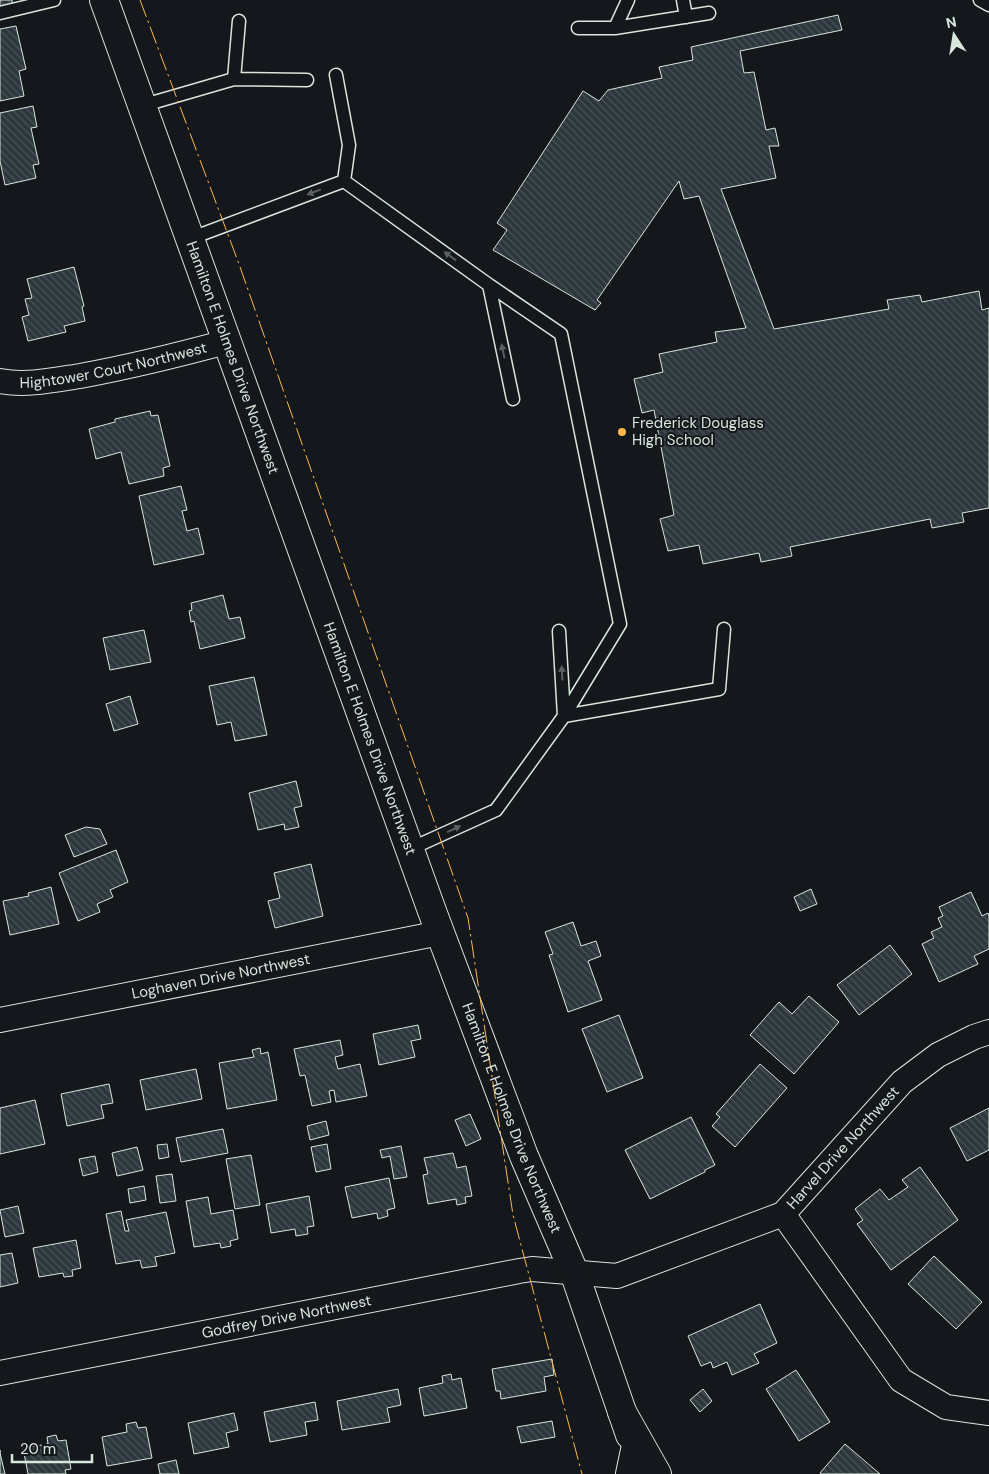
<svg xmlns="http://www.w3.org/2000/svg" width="989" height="1474" font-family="'DM Sans',sans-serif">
  <defs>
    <pattern id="building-back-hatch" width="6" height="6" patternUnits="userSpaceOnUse" patternTransform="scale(1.25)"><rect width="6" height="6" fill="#2c363c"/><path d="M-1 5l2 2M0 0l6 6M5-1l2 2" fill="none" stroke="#4a5358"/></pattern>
  </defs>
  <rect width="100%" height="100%" fill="#14181c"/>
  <path fill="url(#building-back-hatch)" stroke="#d8e6dc" d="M0 0H12L13 7 0 10Z
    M838 15 842 30 740 51 744 73 754 72 766 130 775 128 779 146H769L776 178 721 189 774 329 889 309 887 300 920 295 922 302 979 291 982 310 989 308V508L962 513 964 522 932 528 930 519 790 547 792 556 761 562 759 553 703 564 699 545 668 551 660 519 674 515 654 410 642 413 634 379 663 372 659 354 717 342 715 332 746 328 699 196 684 199 679 181 597 300 601 303 595 310 493 250 507 230 497 223 583 91 599 101 608 90 662 78 659 67 693 60 691 47Z
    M16 26 26 69 19 71 24 96 0 101V29Z
    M33 106 37 127 31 128 39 164 33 165 36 178 5 185 0 161V113Z
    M74 267 84 306 82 307 85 321 64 326 66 332 28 341 22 317 29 315 25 299 32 298 27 279Z
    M150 411 151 416 158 415 170 466 163 468 164 476 129 484 121 452 96 459 89 429 115 422V419Z
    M181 486 187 510 182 511 187 531 198 528 204 554 154 565 139 496Z
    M223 595 229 619 240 617 245 638 200 649 194 621 191 622 189 611 192 610 191 603Z
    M144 630 151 662 110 670 103 638Z
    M254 677 267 735 235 741 231 722 217 725 209 686Z
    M130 696 138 724 114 731 106 704Z
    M296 781 302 806 294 808 299 827 285 830 284 824 258 830 249 793Z
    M86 827 100 829 107 844 74 857 65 835Z
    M116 850 128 882 110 890 113 897 97 904 100 912 78 921 59 873Z
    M311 864 323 916 275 928 268 901 280 898 274 873Z
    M51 887 59 924 10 935 3 901 29 896 28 893Z
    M811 889 817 904 800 911 794 897Z
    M971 892 982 916 988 913 989 916V949L974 956 978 964 939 982 922 944 934 938 931 932 942 927 938 918 943 916 939 907Z
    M573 922 581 946 596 941 601 956 588 961 602 1000 568 1012 549 955 553 954 545 932Z
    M890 945 912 974 859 1015 837 985Z
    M809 996 839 1022 794 1074 750 1035 779 1002 792 1014Z
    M619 1015 643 1078 607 1092 582 1029Z
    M418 1025 421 1039 411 1041 415 1057 379 1065 373 1034Z
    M340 1040 343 1055 335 1057 338 1069 360 1064 367 1096 336 1102 334 1090 329 1091 331 1102 312 1106 305 1075 300 1076 294 1049Z
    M260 1048 261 1054 268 1052 277 1100 227 1109 219 1063 254 1057 252 1050Z
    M760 1064 787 1088 735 1147 712 1126 720 1117 716 1114Z
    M196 1069 202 1099 146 1110 140 1080Z
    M109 1084 113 1103 101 1105 104 1118 67 1126 61 1094Z
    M35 1100 45 1144 0 1154V1108Z
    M989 1108V1150L967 1161 950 1128Z
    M470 1114 481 1139 466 1146 455 1120Z
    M691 1117 715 1165 705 1170V1172L650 1199 625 1150Z
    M326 1121 329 1135 310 1140 307 1126Z
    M223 1129 228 1153 181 1162 176 1138Z
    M167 1144 169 1157 159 1159 157 1145Z
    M327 1144 331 1169 316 1172 311 1147Z
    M401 1146 407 1177 394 1179 390 1156 382 1158 380 1150Z
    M137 1147 143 1170 117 1176 112 1153Z
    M453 1153 457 1168 466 1166 472 1196 465 1197 466 1203 457 1205 456 1199 428 1204 423 1175 428 1174 424 1158Z
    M251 1155 260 1205 235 1209 226 1159Z
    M95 1156 98 1172 83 1176 79 1159Z
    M920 1167 958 1220 891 1270 857 1224 863 1220 855 1209 880 1189 889 1200 908 1187 902 1180Z
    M172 1174 176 1201 160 1203 156 1176Z
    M389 1178 395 1208 387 1210 388 1216 378 1219 377 1213 352 1218 345 1187Z
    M144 1186 146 1200 130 1203 128 1189Z
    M309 1196 314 1226 307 1227 308 1234 296 1236 295 1229 271 1233 266 1204Z
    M208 1197 211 1214 233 1210 238 1239 230 1241 231 1246 221 1248 220 1243 194 1247 186 1201Z
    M18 1206 24 1233 5 1237 0 1210Z
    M121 1211 125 1231H129L126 1220 166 1212 175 1253 155 1257 157 1266 142 1268 140 1260 116 1264 106 1214Z
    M76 1240 81 1268 72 1270 73 1276 64 1277 63 1273 39 1277 33 1248Z
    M12 1253 18 1283 0 1287V1255Z
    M934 1256 982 1302 956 1329 908 1284Z
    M760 1304 777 1343 754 1354 759 1363 732 1375 727 1362 713 1368 711 1362 701 1366 688 1336Z
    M552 1359 554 1375 544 1377 546 1391 501 1399 500 1391H496L492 1369Z
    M796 1370 830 1422 799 1441 766 1389Z
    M451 1374 452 1380 461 1378 467 1408 424 1416 419 1388 443 1383 442 1376Z
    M398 1389 401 1405 387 1408 390 1422 342 1430 337 1401Z
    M703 1389 712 1401 700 1412 690 1400Z
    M315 1402 318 1420 305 1422 307 1435 270 1442 264 1412Z
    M234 1413 238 1430 226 1433 229 1447 194 1454 188 1423Z
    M552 1421 555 1437 521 1443 517 1427Z
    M136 1422 138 1428 146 1427 152 1458 107 1466 102 1437 127 1432 126 1424Z
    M56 1435 58 1441 66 1440 71 1469 65 1470 66 1474H28L23 1448 48 1444 47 1437Z
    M845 1444 880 1474H822L820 1473Z
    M0 1450V1453L5 1474H0Z
    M176 1460 179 1474H160L158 1464Z"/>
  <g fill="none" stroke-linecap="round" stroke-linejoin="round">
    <defs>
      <path id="service" d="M683 0 686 17
        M980 0 989 5
        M0 13 54 0
        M578 28H615L709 13
        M615 28 628 0
        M336 75 349 145 344 181
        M234 79 239 21
        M141 106 234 79 307 80
        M189 239 344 181 489 285 561 334 620 624 564 716 496 810 410 849
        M489 285 513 399
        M559 631 564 716
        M564 716 719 689 724 629"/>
      <g id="minor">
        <path id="s1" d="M0 381C26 386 54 380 80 376 129 367 178 355 226 342"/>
        <path id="s2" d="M0 1020 440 933"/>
        <path d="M783 1214 901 1380 946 1407 989 1413"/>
        <path id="s3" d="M0 1373 519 1271 532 1269 617 1276 783 1214 902 1082 938 1055 974 1037 989 1032"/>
      </g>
      <g id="secondary">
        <path id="s4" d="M104 0 432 911 524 1156 574 1272 630 1435"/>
      </g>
      <path id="motorway" d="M622 1412 657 1474
        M630 1474 635 1450"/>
    </defs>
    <use href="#service" stroke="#d8e6dc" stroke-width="15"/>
    <use href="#minor" stroke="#d8e6dc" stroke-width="26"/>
    <use href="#secondary" stroke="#d8e6dc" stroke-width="30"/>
    <use href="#motorway" stroke="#d8e6dc" stroke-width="30"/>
    <use href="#service" stroke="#14181c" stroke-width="12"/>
    <use href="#minor" stroke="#14181c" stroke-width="24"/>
    <use href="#secondary" stroke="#14181c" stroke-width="28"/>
    <use href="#motorway" stroke="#14181c" stroke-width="28"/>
    <path stroke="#ffb74d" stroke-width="1" stroke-dasharray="18 4 2.5 4" stroke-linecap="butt" d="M140 0 239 264 468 918 513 1215 582 1474"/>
  </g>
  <defs><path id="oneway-solid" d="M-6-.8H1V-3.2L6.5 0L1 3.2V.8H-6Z" transform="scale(1.25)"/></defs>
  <g fill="#59605f">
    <use href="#oneway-solid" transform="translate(314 192) rotate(159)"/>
    <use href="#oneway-solid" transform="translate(450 256) rotate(-144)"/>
    <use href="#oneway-solid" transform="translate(503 351) rotate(-102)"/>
    <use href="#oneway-solid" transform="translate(562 673) rotate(-93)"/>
    <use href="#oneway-solid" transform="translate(454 829) rotate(-25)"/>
  </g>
  <circle fill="#ffb74d" stroke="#14181c" stroke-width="2" cx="622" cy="432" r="5"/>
  <g text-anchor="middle" stroke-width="4" stroke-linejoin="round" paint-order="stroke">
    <g font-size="15" fill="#d8e6dc" stroke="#14181c">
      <text dy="5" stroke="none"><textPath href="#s4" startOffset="380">Hamilton E Holmes Drive Northwest</textPath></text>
      <text dy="5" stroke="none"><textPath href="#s1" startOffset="115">Hightower Court Northwest</textPath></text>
      <text dy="5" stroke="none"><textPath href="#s4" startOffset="785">Hamilton E Holmes Drive Northwest</textPath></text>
      <text dy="5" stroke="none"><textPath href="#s2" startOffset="225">Loghaven Drive Northwest</textPath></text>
      <text dy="5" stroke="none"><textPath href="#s4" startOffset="1190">Hamilton E Holmes Drive Northwest</textPath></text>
      <text dy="5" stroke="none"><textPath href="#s3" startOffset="894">Harvel Drive Northwest</textPath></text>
      <text dy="5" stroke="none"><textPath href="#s3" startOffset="292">Godfrey Drive Northwest</textPath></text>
    </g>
    <g font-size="15" fill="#d8e6dc" stroke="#14181c" text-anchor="start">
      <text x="632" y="428">Frederick Douglass<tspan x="632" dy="17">High School</tspan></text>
    </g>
  </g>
  <g transform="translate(954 35) rotate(348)" stroke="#14181c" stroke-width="4" paint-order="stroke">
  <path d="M0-4L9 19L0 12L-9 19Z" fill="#d8e6dc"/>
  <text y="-8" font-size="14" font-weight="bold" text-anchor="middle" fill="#d8e6dc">N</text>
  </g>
  <path d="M12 1454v8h80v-8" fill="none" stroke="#d8e6dc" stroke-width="2.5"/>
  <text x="20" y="1454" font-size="15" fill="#d8e6dc" stroke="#14181c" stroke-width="4" paint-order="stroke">20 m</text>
</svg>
